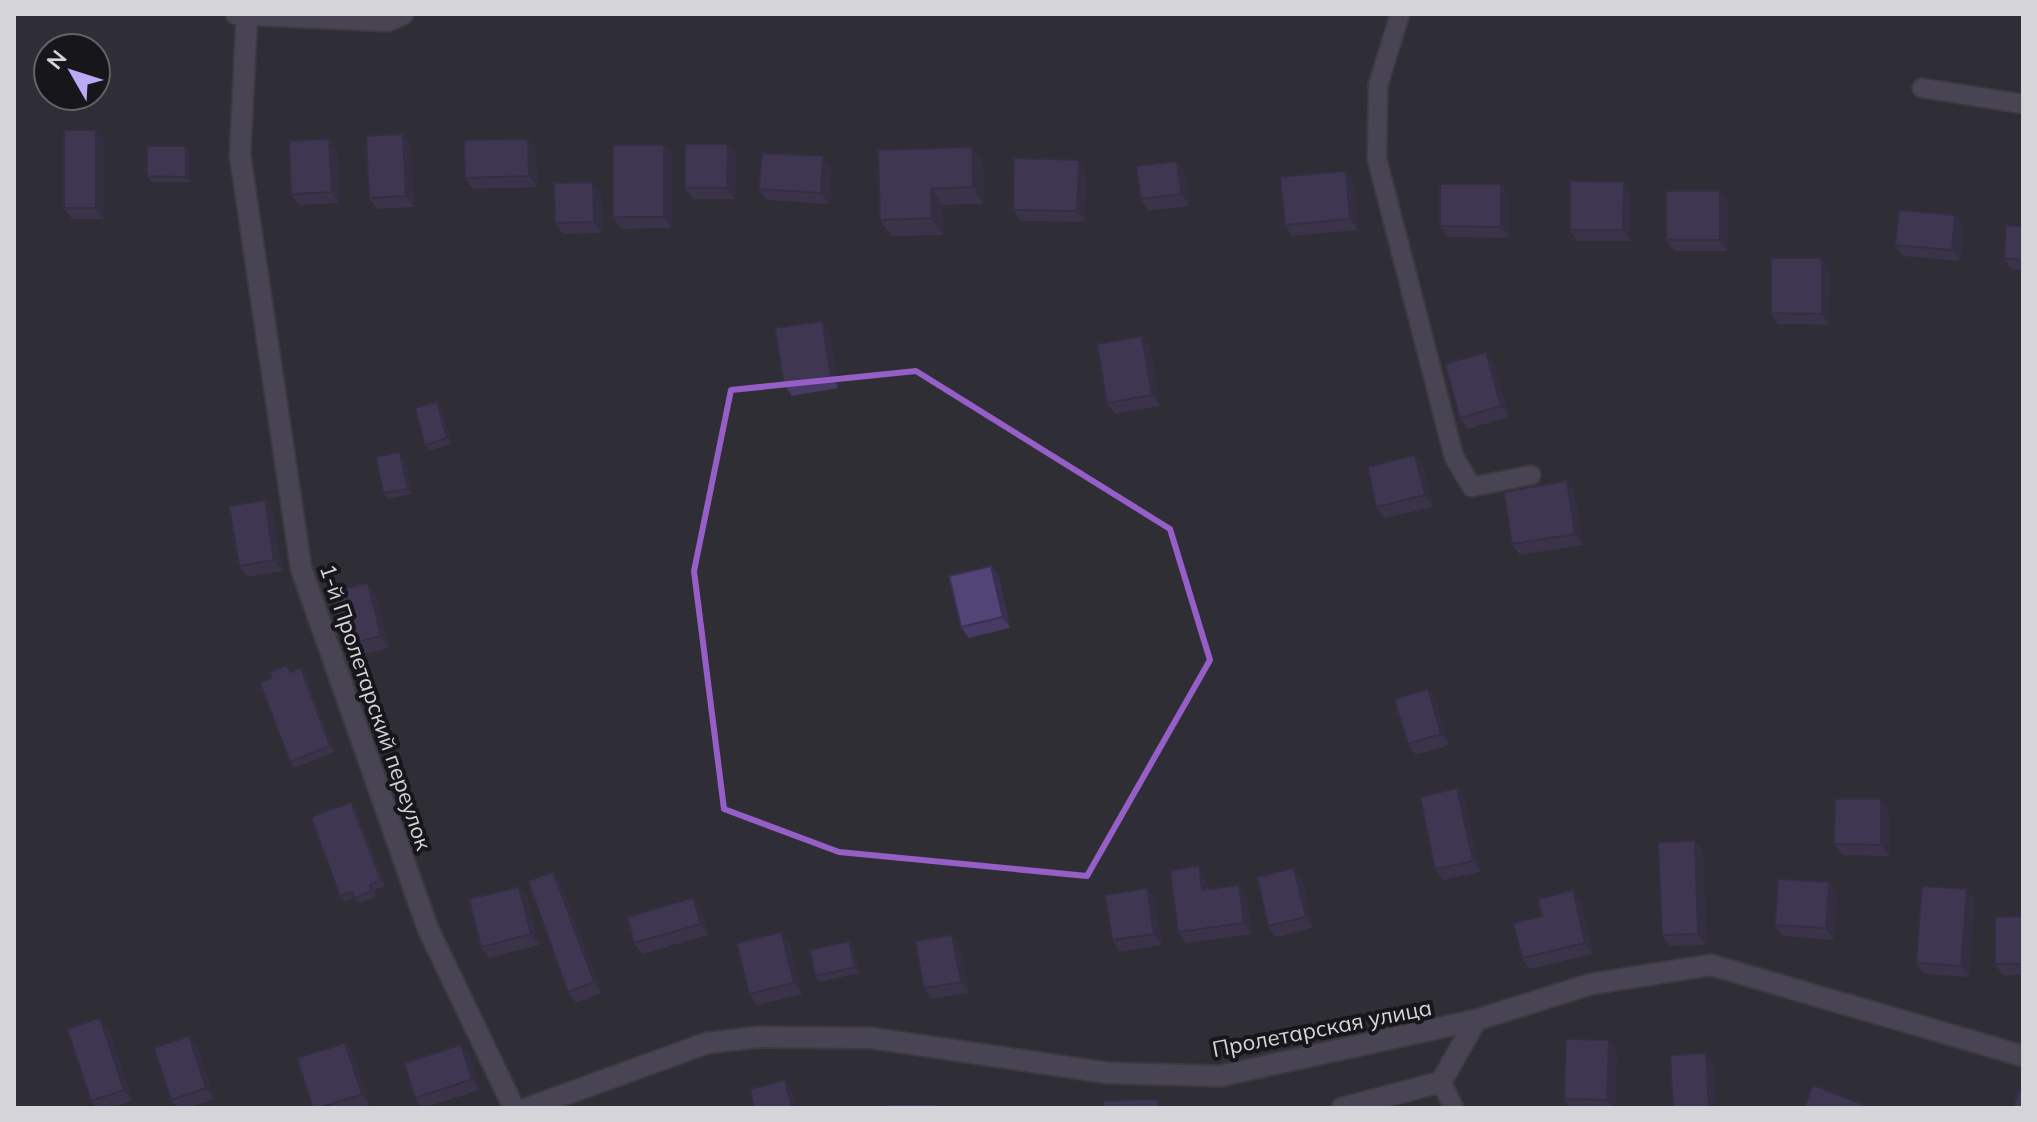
<svg xmlns="http://www.w3.org/2000/svg" width="2037" height="1122" font-family="Mulish,sans-serif">
  <rect width="100%" height="100%" fill="#2f2e35"/>
  <g fill="none" stroke-linecap="round" stroke-linejoin="round">
    <defs>
      <path id="lane" d="M1400 14 1378 85 1377 159 1454 457 1472 487 1531 475
        M1922 88 2023 104
        M1441 1082 1454 1108"/>
      <path id="street" d="M236 14 387 21 403 14
        M247 14 240 155 301 568 428 929 514 1108
        M528 1108 707 1043 759 1037 871 1038 1108 1073 1220 1076 1476 1020 1591 984 1711 965 2023 1056
        M1342 1108 1441 1082 1476 1020"/>
    </defs>
    <use href="#lane" stroke="#4a494f" stroke-width="22"/>
    <use href="#street" stroke="#4a494f" stroke-width="24"/>
    <use href="#lane" stroke="#676179" stroke-width="18"/>
    <use href="#street" stroke="#676179" stroke-width="20"/>
  </g>
  <path fill="#473a65" d="M104 141V219H72L64 208Z
    M728 144 736 155 735 199H693L685 188Z
    M664 145 672 156V228L621 229 613 217Z
    M411 146 414 207 377 209 369 198Z
    M972 147 983 163 984 204 942 205 943 235 891 236 880 220Z
    M337 150 339 203 299 205 291 194Z
    M536 150 537 187 473 189 465 178Z
    M190 152V182H151L147 176Z
    M823 156 831 168 829 204 767 200 759 189Z
    M1086 171 1085 222 1021 221 1013 210Z
    M1185 172 1189 206 1148 211 1141 199Z
    M1354 182 1358 230 1292 236 1285 225Z
    M601 193 602 233 563 234 555 223Z
    M1631 193V241H1577L1570 230Z
    M1509 195V238L1447 237 1440 226Z
    M1728 203 1727 251H1674L1666 240Z
    M1963 226 1960 261 1903 256 1895 245Z
    M2023 227V270L2011 269 2004 258Z
    M1822 258 1830 270 1829 325 1778 324 1771 313Z
    M822 321 830 332 838 388 792 396 784 385Z
    M1142 336 1150 347 1160 406 1115 414 1107 403Z
    M1494 363 1509 417 1467 429 1460 418Z
    M441 408 451 444 429 451 425 445Z
    M400 452 404 458 412 494 387 499 383 493Z
    M1415 455 1423 467 1433 507 1384 518 1376 507Z
    M1567 481 1574 492 1583 545 1520 555 1512 544Z
    M265 500 272 511 282 571 247 577 239 566Z
    M991 566 999 577 1010 628 969 638 961 627Z
    M376 594 389 648 351 657 344 645Z
    M291 671 305 673 334 752 294 768 290 762Z
    M1436 700 1449 745 1416 755 1408 744Z
    M1457 788 1464 799 1480 872 1443 880 1435 869Z
    M355 807 385 886 374 890 376 897 358 903 354 898 344 901 340 896Z
    M1889 810V856L1842 855 1834 844Z
    M1695 841 1703 852 1706 945 1670 946 1662 935Z
    M1199 866 1206 877 1208 889 1239 885 1246 896 1252 934 1186 943 1178 932Z
    M553 872 560 883 602 993 576 1003 568 992Z
    M1302 880 1313 928 1276 937 1268 926Z
    M519 887 527 898 539 945 489 958 481 947Z
    M1147 888 1155 899 1162 945 1119 952 1112 940Z
    M1837 893 1834 940 1783 936 1775 925Z
    M693 898 701 909 708 935 642 954 634 943Z
    M1975 900 1969 977 1924 974 1916 963Z
    M1581 902 1593 954 1529 969 1522 958 1542 916Z
    M2023 916V975H2003L1995 964Z
    M781 932 789 943 802 994 757 1005 749 994Z
    M849 941 853 947 859 973 819 982 815 976Z
    M960 946 969 993 931 999 924 988Z
    M108 1029 132 1101 110 1108H96L91 1101Z
    M189 1036 197 1047 214 1099 187 1108H177L171 1100Z
    M345 1043 353 1054 370 1105 361 1108H313Z
    M1617 1051 1615 1108H1571L1564 1099Z
    M469 1056 480 1090 422 1108 415 1098Z"/>
  <path fill="#393052" d="M96 130 104 141V219L96 208Z
    M403 134 411 146 414 207 406 196Z
    M329 139 337 150 339 203 332 192Z
    M528 139 536 150 537 187 529 176Z
    M728 144 736 155 735 199 727 188Z
    M664 145 672 156V228L664 217Z
    M186 146 190 152V182L186 177Z
    M972 147 983 163 984 204 973 187Z
    M823 156 831 168 829 204 821 193Z
    M1079 160 1086 171 1085 222 1077 211Z
    M1177 161 1185 172 1189 206 1181 194Z
    M1346 171 1354 182 1358 230 1350 219Z
    M593 182 601 193 602 233 594 222Z
    M1624 182 1631 193V241L1623 230Z
    M1501 184 1509 195V238L1501 227Z
    M931 189 942 205 943 235 932 218Z
    M1720 191 1728 203 1727 251 1720 240Z
    M1955 215 1963 226 1960 261 1952 250Z
    M1822 258 1830 270 1829 325 1822 314Z
    M822 321 830 332 838 388 831 377Z
    M1142 336 1150 347 1160 406 1152 395Z
    M1486 352 1494 363 1509 417 1501 406Z
    M437 402 441 408 451 444 447 438Z
    M400 452 404 458 412 494 408 489Z
    M1415 455 1423 467 1433 507 1425 495Z
    M1567 481 1574 492 1583 545 1575 534Z
    M265 500 272 511 282 571 274 560Z
    M991 566 999 577 1010 628 1003 617Z
    M368 583 376 594 389 648 381 636Z
    M301 668 305 673 334 752 330 746Z
    M1428 689 1436 700 1449 745 1441 734Z
    M1457 788 1464 799 1480 872 1473 861Z
    M1881 799 1889 810V856L1881 845Z
    M351 802 355 807 385 886 381 880Z
    M1695 841 1703 852 1706 945 1698 934Z
    M1199 866 1206 877 1210 901 1202 890Z
    M1294 868 1302 880 1313 928 1306 917Z
    M553 872 560 883 602 993 594 982Z
    M1829 882 1837 893 1834 940 1826 928Z
    M1239 885 1246 896 1252 934 1244 923Z
    M519 887 527 898 539 945 531 934Z
    M1147 888 1155 899 1162 945 1154 934Z
    M1967 889 1975 900 1969 977 1961 966Z
    M1573 890 1581 902 1593 954 1585 943Z
    M693 898 701 909 708 935 701 924Z
    M781 932 789 943 802 994 794 983Z
    M952 935 960 946 969 993 961 982Z
    M849 941 853 947 859 973 855 967Z
    M100 1018 108 1029 132 1101 124 1090Z
    M189 1036 197 1047 214 1099 206 1088Z
    M1609 1040 1617 1051 1615 1108H1612L1607 1100Z
    M345 1043 353 1054 370 1105 362 1094Z
    M461 1045 469 1056 480 1090 472 1079Z
    M1706 1053 1714 1064 1716 1108H1709Z
    M785 1080 793 1091 797 1108H792Z
    M1158 1099 1164 1108H1159Z"/>
  <path fill="#524475" stroke="#393052" stroke-width="2" d="M64 130H96V208H64Z
    M403 134 406 196 369 198 366 136Z
    M329 139 332 192 291 194 289 141Z
    M528 139 529 176 465 178 464 140Z
    M685 144H728L727 188H685Z
    M613 145H664V217H613Z
    M147 146H186V177L147 176Z
    M972 147 973 187 931 189 932 218 880 220 878 150Z
    M762 153 823 156 821 193 759 189Z
    M1014 158 1079 160 1077 211 1013 210Z
    M1177 161 1181 194 1141 199 1136 166Z
    M1346 171 1350 219 1285 225 1280 177Z
    M1570 181 1624 182 1623 230H1570Z
    M593 182 594 222 555 223 554 183Z
    M1440 184H1501V227L1440 226Z
    M1666 191H1720V240H1666Z
    M1899 210 1955 215 1952 250 1895 245Z
    M2006 225 2023 227V260L2004 258Z
    M1771 258H1822V314L1771 313Z
    M822 321 831 377 784 385 775 328Z
    M1142 336 1152 395 1107 403 1097 344Z
    M1486 352 1501 406 1460 418 1445 364Z
    M437 402 447 438 425 445 415 408Z
    M400 452 408 489 383 493 376 457Z
    M1415 455 1425 495 1376 507 1368 467Z
    M1567 481 1575 534 1512 544 1504 492Z
    M265 500 274 560 239 566 229 506Z
    M991 566 1003 617 961 627 949 576Z
    M368 583 381 636 344 645 331 592Z
    M287 665 290 672 301 668 330 746 290 762 260 683 272 678 269 672Z
    M1428 689 1441 734 1408 744 1394 699Z
    M1457 788 1473 861 1435 869 1420 797Z
    M1835 799H1881V845L1834 844Z
    M351 802 381 880 370 885 372 891 354 898 352 892 340 896 311 817Z
    M1695 841 1698 934 1662 935 1658 842Z
    M1199 866 1202 890 1239 885 1244 923 1178 932 1170 870Z
    M1294 868 1306 917 1268 926 1257 877Z
    M553 872 594 982 568 992 528 881Z
    M1778 879 1829 882 1826 928 1775 925Z
    M1922 886 1967 889 1961 966 1916 963Z
    M519 887 531 934 481 947 469 899Z
    M1147 888 1154 934 1112 940 1105 895Z
    M1573 890 1585 943 1522 958 1513 923 1542 916 1538 899Z
    M693 898 701 924 634 943 627 917Z
    M2023 916V964H1995V917Z
    M781 932 794 983 749 994 737 943Z
    M952 935 961 982 924 988 915 941Z
    M849 941 855 967 815 976 810 950Z
    M100 1018 124 1090 91 1101 67 1029Z
    M189 1036 206 1088 171 1100 154 1048Z
    M1566 1039 1609 1040 1607 1100 1564 1099Z
    M345 1043 362 1094 319 1108H313L297 1058Z
    M461 1045 472 1079 415 1098 404 1063Z
    M1706 1053 1709 1108H1673L1670 1055Z
    M785 1080 792 1108H754L750 1089Z
    M1813 1085 1872 1108H1804Z
    M2019 1091 2023 1092V1108H2013Z
    M1158 1099 1159 1108H1103V1101Z
    M887 1104H937V1108H887Z"/>
  <path d="M0 0H2037V1122H0ZM916 371 1170 529 1210 660 1087 876 839 852 724 809 694 571 731 390Z" fill="#2f2e35" fill-opacity=".55" fill-rule="evenodd"/>
  <path fill="none" stroke="#965ec7" stroke-width="6" stroke-linejoin="round" d="M916 371 1170 529 1210 660 1087 876 839 852 724 809 694 571 731 390Z"/>
  <g text-anchor="middle" stroke-width="8" stroke-linejoin="round" paint-order="stroke">
    <g font-size="22" fill="#d5d4d9" stroke="#17161a">
      <text transform="translate(376 707) rotate(71)" y="8">1-й Пролетарский переулок</text>
      <text transform="translate(1322 1028) rotate(-11)" y="8">Пролетарская улица</text>
    </g>
  </g>
  <rect width="2037" height="1122" fill="none" stroke="#d5d4d9" stroke-width="32"/>
  <g transform="translate(72 72) rotate(309)"><circle r="38" fill="#17161a" stroke="#636266" stroke-width="2"/>
  <path d="M0-6L14 30L0 20L-14 30Z" fill="#bda9f5"/>
  <text y="-12" font-size="22" font-weight="bold" text-anchor="middle" fill="#d5d4d9">N</text>
  </g>
</svg>
